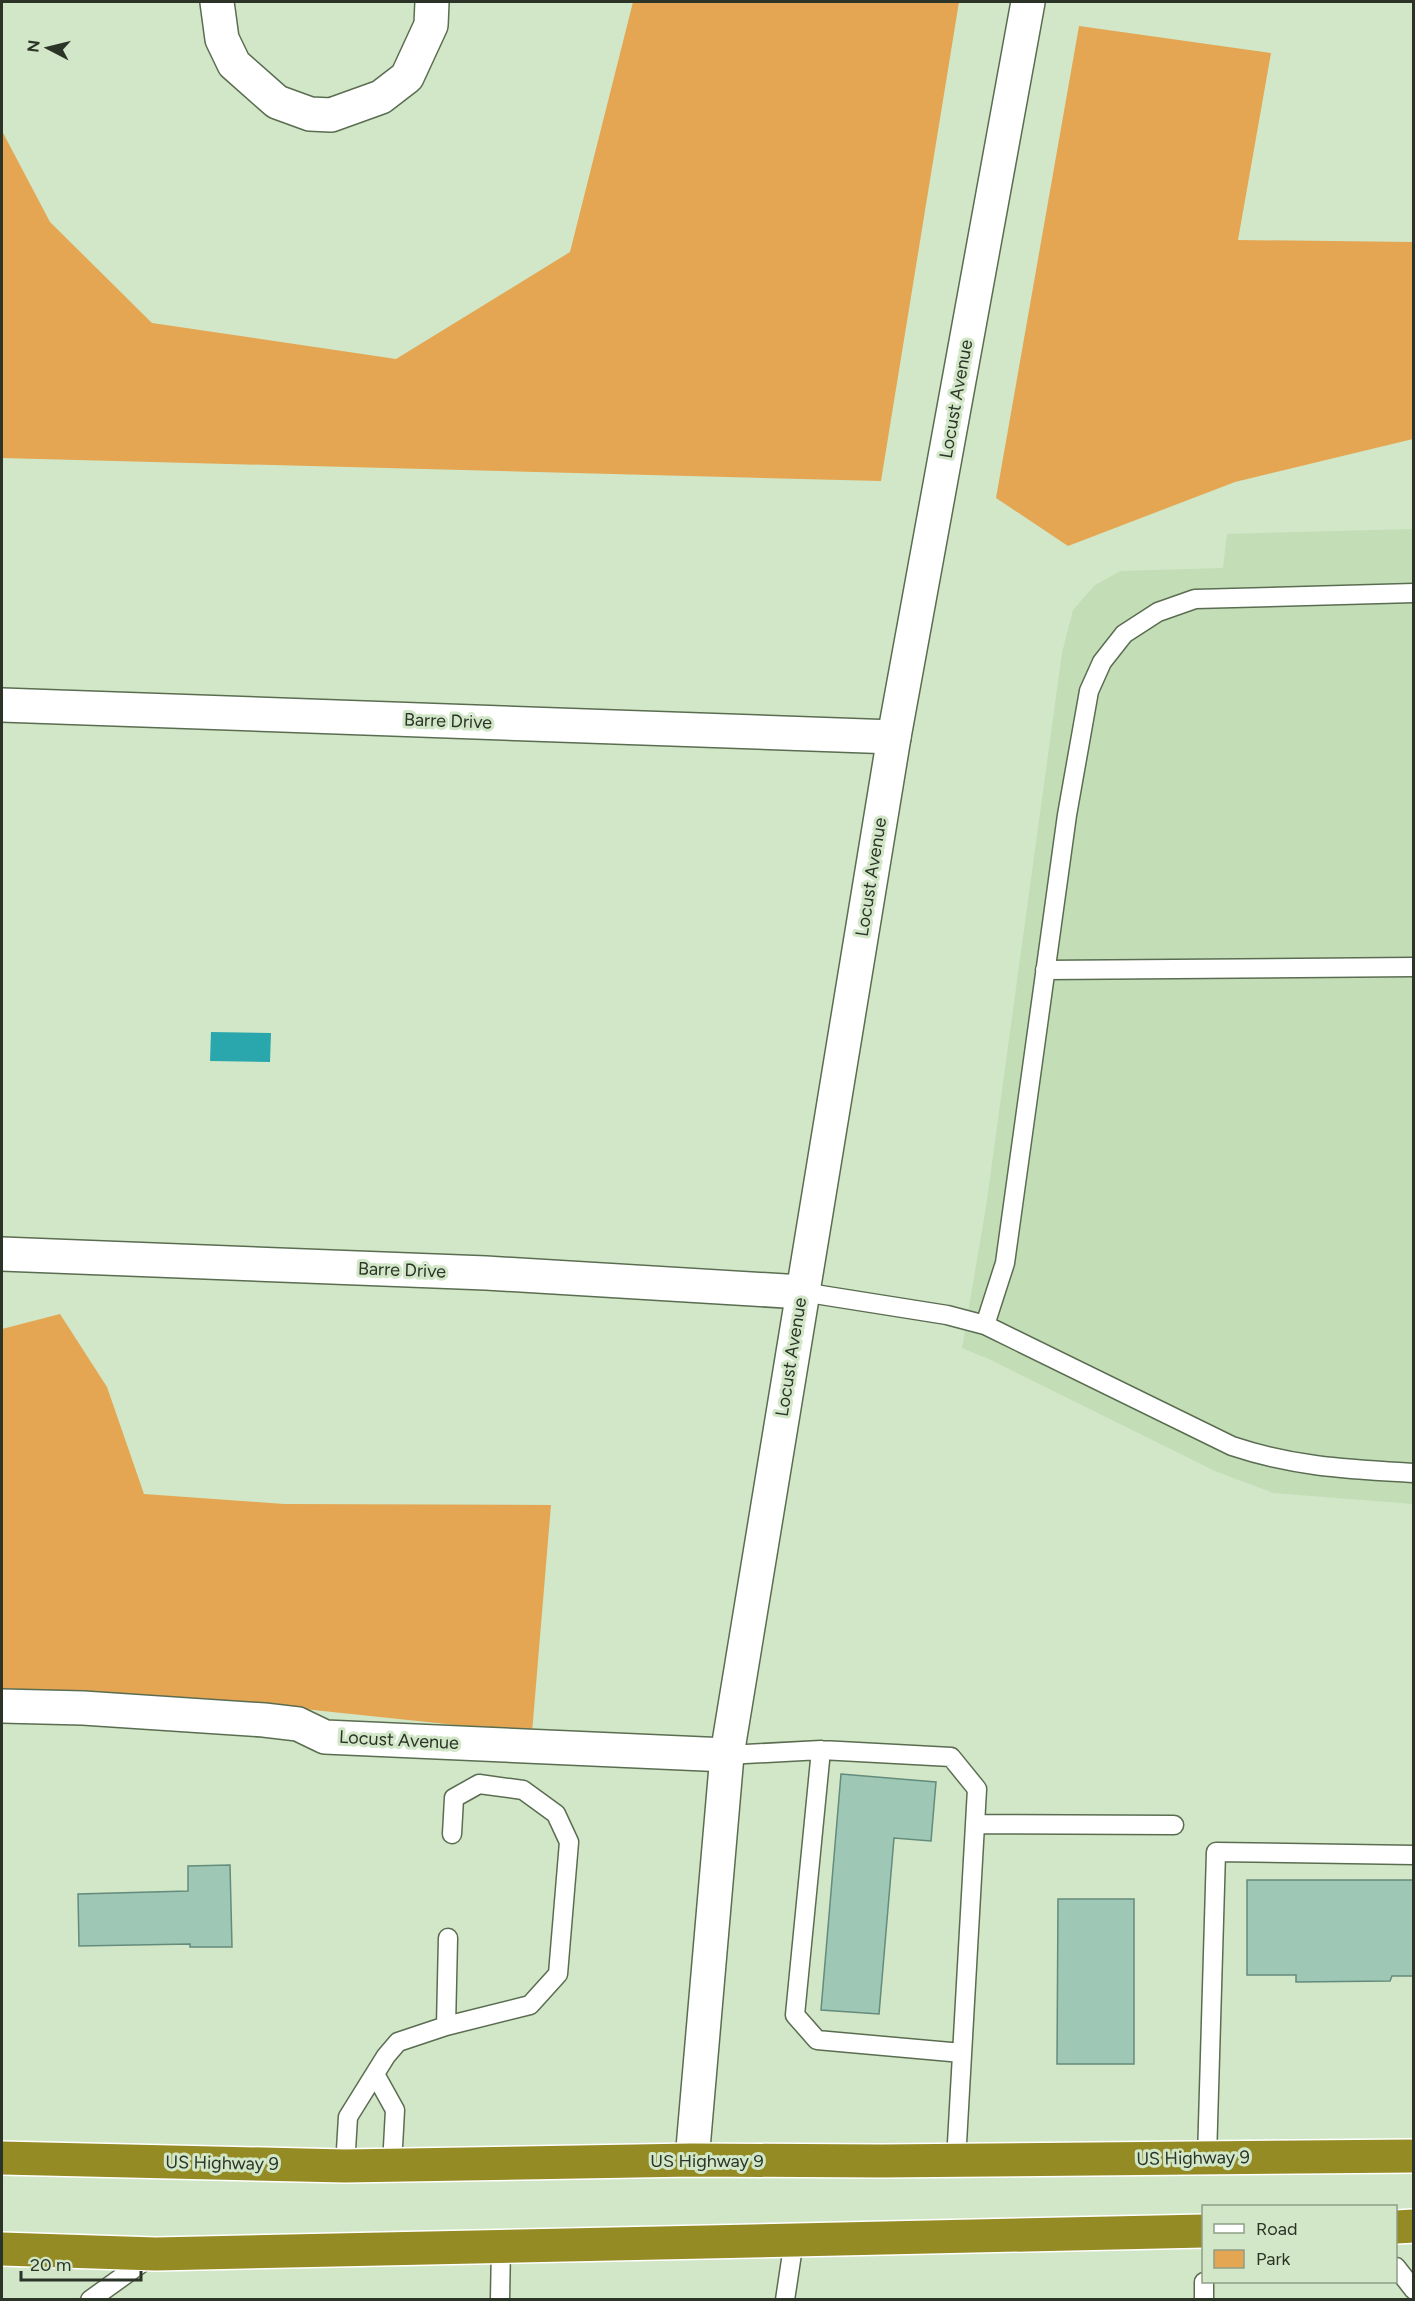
<svg xmlns="http://www.w3.org/2000/svg" width="1415" height="2301" font-family="Figtree,sans-serif">
  <rect width="100%" height="100%" fill="#d1e7c7"/>
  <path fill="#c3ddb7" d="M1413 529V1504L1273 1493 1215 1471 991 1360 962 1348 986 1207 1062 653 1073 610 1095 585 1121 571 1223 568 1227 534Z"/>
  <path fill="#e4a653" d="M633 2H959L881 481 2 458V131L50 222 152 323 396 359 570 252Z
    M1079 26 1271 53 1238 240 1413 242V439L1235 482 1068 546 996 498Z
    M60 1314 107 1387 144 1494 284 1504 551 1505 532 1733 304 1709 2 1688V1329Z"/>
  <path fill="#2aa7ad" d="M211 1032 271 1033 270 1062 210 1061Z"/>
  <path fill="#9ec7b6" stroke="#648b7b" stroke-width="1.5" d="M841 1774 936 1782 931 1841 894 1838 879 2014 821 2010Z
    M230 1865 232 1947H190V1944L79 1946 78 1894 188 1891V1866Z
    M1247 1880H1414V1976H1392L1390 1981 1296 1982V1975H1247Z
    M1058 1899H1134V2064H1057Z"/>
  <g fill="none" stroke-linecap="round" stroke-linejoin="round">
    <defs>
      <path id="lane" d="M1045 970 1414 967
        M802 1292 947 1315 985 1325 1232 1446C1295 1467 1347 1469 1414 1473
        M985 1325 1005 1263 1067 815 1089 691 1102 662 1124 634 1158 612 1195 599 1414 593
        M821 1750 795 2015 817 2040 962 2053
        M727 1755 821 1750 951 1757 977 1789 956 2161
        M975 1824 1174 1825
        M448 1938 446 2026 530 2005 558 1974 569 1842 556 1814 523 1790 479 1784 454 1798 452 1834
        M375 2074 395 2110 392 2165
        M1207 2158 1216 1852 1414 1855
        M345 2166 348 2117 386 2056 398 2042 446 2026
        M1396 2267 1414 2290
        M90 2300 150 2257
        M500 2300 501 2246
        M785 2300 794 2240
        M1204 2300V2282"/>
      <path id="street" d="M217 2 222 39 234 64 277 102 310 114 331 115 381 97 407 77 431 25 432 2
        M2 705 894 737
        M2 1254 486 1273 802 1292
        M2 1706 83 1708 264 1720 298 1724 325 1737 727 1755"/>
      <path id="secondary" d="M692 2160 727 1755 894 737 1028 2"/>
      <path id="highway" d="M2 2158 345 2166 692 2160 881 2161 1414 2156
        M1396 2227 1414 2226
        M2 2249 156 2254 1204 2231"/>
    </defs>
    <use href="#lane" stroke="#5a6d51" stroke-width="21"/>
    <use href="#street" stroke="#5a6d51" stroke-width="36"/>
    <use href="#secondary" stroke="#5a6d51" stroke-width="36"/>
    <use href="#highway" stroke="#fff" stroke-width="36"/>
    <use href="#lane" stroke="#fff" stroke-width="18"/>
    <use href="#street" stroke="#fff" stroke-width="33"/>
    <use href="#secondary" stroke="#fff" stroke-width="33"/>
    <use href="#highway" stroke="#958b25" stroke-width="33"/>
  </g>
  <g text-anchor="middle" stroke-width="6" stroke-linejoin="round" paint-order="stroke">
    <g font-size="18" fill="#2c3428" stroke="#d1e7c7">
      <text transform="translate(956 399) rotate(-80)" y="6">Locust Avenue</text>
      <text transform="translate(448 721) rotate(2)" y="6">Barre Drive</text>
      <text transform="translate(871 877) rotate(-81)" y="6">Locust Avenue</text>
      <text transform="translate(402 1270) rotate(2)" y="6">Barre Drive</text>
      <text transform="translate(791 1357) rotate(-81)" y="6">Locust Avenue</text>
      <text transform="translate(399 1740) rotate(3)" y="6">Locust Avenue</text>
      <text transform="translate(1193 2158) rotate(-1)" y="6">US Highway 9</text>
      <text x="707" y="2167">US Highway 9</text>
      <text transform="translate(222 2163) rotate(1)" y="6">US Highway 9</text>
    </g>
  </g>
  <rect width="1415" height="2301" fill="none" stroke="#2c3428" stroke-width="6"/>
  <rect x="1202" y="2205" width="195" height="78" fill="#d1e7c7" stroke="#8f9f87" stroke-width="1.5"/>
  <rect x="1214" y="2224" width="30" height="9" fill="#ffffff" stroke="#8f9f87" stroke-width="1.5"/>
  <text x="1256" y="2235" font-size="18" fill="#2c3428">Road</text>
  <rect x="1214" y="2250" width="30" height="18" fill="#e4a653" stroke="#8f9f87" stroke-width="1.5"/>
  <text x="1256" y="2265" font-size="18" fill="#2c3428">Park</text>
  <g transform="translate(48 48) rotate(277)" stroke="#d1e7c7" stroke-width="4.5" paint-order="stroke">
  <path d="M0-4.5L10 22L0 15L-10 22Z" fill="#2c3428"/>
  <text y="-9" font-size="16" font-weight="bold" text-anchor="middle" fill="#2c3428">N</text>
  </g>
  <path d="M21 2271v9h120v-9" fill="none" stroke="#2c3428" stroke-width="3"/>
  <text x="30" y="2271" font-size="18" fill="#2c3428" stroke="#d1e7c7" stroke-width="4.5" paint-order="stroke">20 m</text>
</svg>
